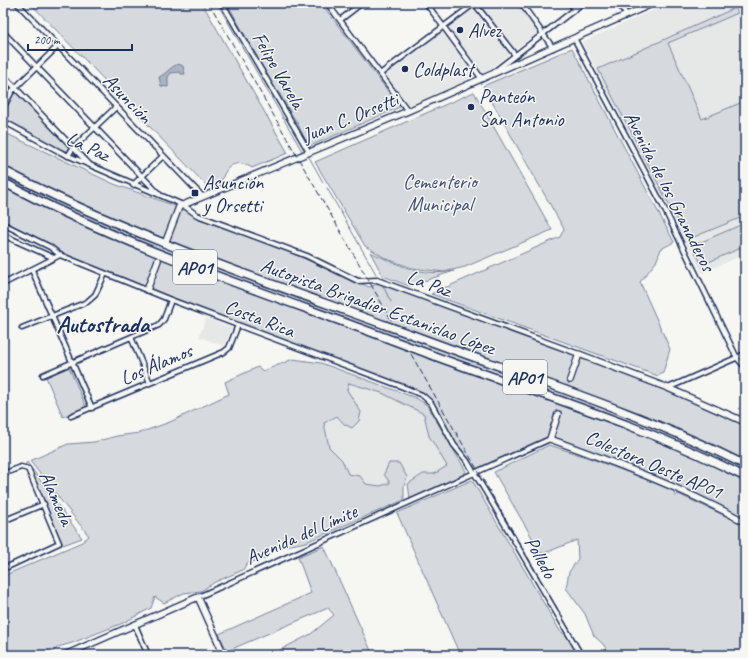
<svg xmlns="http://www.w3.org/2000/svg" width="748" height="658" font-family="Caveat,sans-serif">
  <rect width="100%" height="100%" fill="#f6f6f2"/>
  <filter id="ink" filterUnits="userSpaceOnUse"><feTurbulence type="fractalNoise" baseFrequency=".025" numOctaves="2"/><feDisplacementMap in="SourceGraphic" scale="8" xChannelSelector="R" yChannelSelector="G"/><feConvolveMatrix kernelMatrix="1 2 1 2 8 2 1 2 1" color-interpolation-filters="sRGB"/></filter>
  <g filter="url(#ink)">
    <path fill="#e6e7e7" d="M480 3H518L539 31 515 50 478 4Z
      M669 3H745V254L702 273 582 42Z
      M473 9 509 54 483 74 448 28Z
      M442 30 477 76 408 106 384 74Z
      M206 318 232 328 224 346 199 337Z
      M349 383 382 393 424 414 429 436 447 466 434 474H423L404 486 407 477 380 486 365 484 360 476 348 474 342 460 329 447 324 423 337 416 343 424 361 412 347 390Z"/>
    <path fill="#d6d9dd" stroke="#78849e" d="M30 3H202L288 153 252 168C238 159 226 164 222 180L208 187Z
      M227 3H321L400 107 308 147 296 120H295L279 93H277Z
      M735 8 738 13 668 43 702 119 745 101V216L689 239 685 235 598 69Z
      M572 48 674 242 661 249 656 262 640 282 670 349 663 373 658 376 431 294 560 237 564 229 483 86Z
      M15 92H17L67 144 69 147 68 151 62 150 3 119V111Z
      M474 92 552 230 465 267 444 272 412 268 387 259 365 246 315 162Z
      M3 132 114 184 178 207 183 205 369 287 380 283 394 287 579 354 745 422V522L704 500 550 439 474 474 427 398 60 255 50 247 3 224Z
      M745 223V246L702 265 692 246Z
      M370 252C399 265 421 277 454 271L409 286 383 276Z
      M293 359 321 363 416 398 427 405 466 471 461 478 410 499 408 484 423 474H434L447 466 429 436 424 414 382 393 349 383 347 390 361 412 359 421 352 428 344 424 337 416 324 423 329 447 342 460 348 474 360 476 366 484 380 486 390 483 384 474 389 463H399L407 477 404 486V500L306 542 276 548 264 559 247 563 243 570 215 582 201 591 184 593 164 603 155 597 151 608 123 623 72 643 58 647 50 655H3V576L82 542 89 536 30 461 68 444 94 442 117 436 139 433 170 422 229 394 225 382 258 367 263 371Z
      M69 367 86 407 63 417 46 377Z
      M549 445C592 458 633 474 674 491L675 497 678 494 745 525V655H611L602 643 594 636 585 614 566 588 569 572 578 559 577 540 545 553H541L494 472Z
      M27 462 82 538 63 545 28 467 25 465Z
      M472 480 560 631 566 635 578 655H460L397 513Z
      M324 546 373 655H278L276 652 311 634 334 615 328 608 227 651 219 634 311 593 298 557Z"/>
    <path fill="#abb2c0" stroke="#717e99" d="M179 64 183 66 185 74H181L180 72 171 73 168 77V87L161 86 159 77C166 74 172 65 179 64Z"/>
    <g fill="none" stroke-linecap="round" stroke-linejoin="round">
      <path stroke="#717e99" stroke-width="1" d="M217 3 302 151
        M309 157 323 182
        M327 188 376 274
        M382 284 391 302"/>
      <path stroke="#caced4" stroke-width="5.5" stroke-dasharray="5.5 3" stroke-linecap="butt" d="M558 414 570 380"/>
      <defs>
        <path id="street" d="M17 3 202 196
          M222 3 309 152
          M327 3 408 111
          M426 3 482 79
          M474 3 515 55
          M521 3 553 48
          M570 3 575 9
          M618 3 627 15
          M340 20 362 3
          M3 32 159 194
          M574 38 661 202 737 358 745 367
          M495 71 583 3
          M380 74 475 3
          M3 75 89 164
          M3 108 12 91 58 46
          M3 121 62 153 183 205 197 215 307 256 358 281 377 280 579 354
          M68 156 73 148 116 107
          M133 185 163 156
          M3 224 50 247 60 255 171 300 403 387 422 395 431 403 454 445 467 461 490 499 581 655
          M3 235 54 258
          M32 270 92 408
          M3 284 60 255
          M22 328 87 302 95 295 105 274
          M131 337 150 383
          M43 375 159 325 164 319 171 300
          M668 388 745 354
          M71 416 224 352 229 348 238 325
          M3 474 21 467 28 469 59 543 3 569
          M3 521 44 504
          M198 597 550 439
          M135 625 148 655"/>
        <path id="secondary" d="M166 241 179 207 183 205 408 111 654 3
          M147 290 158 260
          M570 380 579 354 668 388 745 422
          M558 414 550 439C616 463 683 488 745 522
          M65 655 198 597 224 655"/>
        <path id="highway" d="M3 170C125 234 256 278 385 325
          M3 182C126 248 261 291 392 340
          M413 335C522 376 641 412 745 465
          M429 354C534 393 645 425 745 477"/>
      </defs>
      <use href="#street" stroke="#1b2f5e" stroke-width="7"/>
      <use href="#secondary" stroke="#1b2f5e" stroke-width="8"/>
      <use href="#highway" stroke="#1b2f5e" stroke-width="10"/>
      <use href="#street" stroke="#f6f6f2" stroke-width="4"/>
      <use href="#secondary" stroke="#f6f6f2" stroke-width="5.5"/>
      <use href="#highway" stroke="#f6f6f2" stroke-width="7"/>
      <path stroke="#1b2f5e" stroke-width="1" stroke-dasharray="6 3" stroke-linecap="butt" d="M209 3 584 655"/>
      <defs>
        <path id="highway-bridge" d="M385 325 413 335
          M392 340 429 354"/>
      </defs>
      <use href="#highway-bridge" stroke="#1b2f5e" stroke-width="10" stroke-linecap="butt"/>
      <use href="#highway-bridge" stroke="#f6f6f2" stroke-width="7"/>
    </g>
  </g>
  <g fill="#1b2f5e" stroke="#f6f6f2" stroke-width="1.5">
    <circle cx="460" cy="30" r="4"/>
    <circle cx="405" cy="69" r="4"/>
    <circle cx="471" cy="107" r="4"/>
    <rect x="191" y="189" width="8" height="8" rx="2"/>
  </g>
  <g text-anchor="middle" stroke-width="3" stroke-linejoin="round" paint-order="stroke">
    <g fill="#f6f6f2" stroke="#5d6b8a" stroke-width="1">
      <rect x="173" y="250" width="44" height="34" rx="3"/>
      <rect x="503" y="360" width="44" height="34" rx="3"/>
    </g>
    <g font-size="19" font-weight="bold" fill="#1b2f5e">
      <text x="195" y="274">AP01</text>
      <text x="525" y="384">AP01</text>
    </g>
    <g font-size="20" fill="#1b2f5e" stroke="#f6f6f2" text-anchor="start">
      <text x="468" y="37">Alvez</text>
      <text x="413" y="76">Coldplast</text>
      <text x="479" y="103">Panteón<tspan x="479" dy="23">San Antonio</tspan></text>
      <text x="203" y="189">Asunción<tspan x="203" dy="23">y Orsetti</tspan></text>
    </g>
    <g font-size="20" fill="#1b2f5e" stroke="#f6f6f2">
      <text transform="translate(279 70) rotate(60)" y="7">Felipe Varela</text>
      <text transform="translate(128 98) rotate(46)" y="7">Asunción</text>
      <text transform="translate(350 117) rotate(-22)" y="7">Juan C. Orsetti</text>
      <text transform="translate(88 146) rotate(25)" y="7">La Paz</text>
      <text transform="translate(670 191) rotate(63)" y="7">Avenida de los Granaderos</text>
      <text transform="translate(429 283) rotate(20)" y="7">La Paz</text>
      <text transform="translate(378 306) rotate(20)" y="7">Autopista Brigadier Estanislao López</text>
      <text transform="translate(260 318) rotate(21)" y="7">Costa Rica</text>
      <text transform="translate(156 364) rotate(-23)" y="7">Los Álamos</text>
      <text transform="translate(654 464) rotate(23)" y="7">Colectora Oeste AP01</text>
      <text transform="translate(57 498) rotate(66)" y="7">Alameda</text>
      <text transform="translate(301 534) rotate(-24)" y="7">Avenida del Límite</text>
      <text transform="translate(541 557) rotate(61)" y="7">Polledo</text>
    </g>
    <g font-size="20" fill="#405177" stroke="#f6f6f2">
      <text x="440" y="188">Cementerio<tspan x="440" dy="23">Municipal</tspan></text>
    </g>
    <g font-size="24" font-weight="bold" fill="#1b2f5e" stroke="#f6f6f2">
      <text x="103" y="332">Autostrada</text>
    </g>
  </g>
  <rect width="748" height="658" fill="none" stroke="#f6f6f2" stroke-width="16"/>
  <rect x="8" y="8" width="732" height="642" fill="none" stroke="#1b2f5e" stroke-width="1.5" filter="url(#ink)"/>
  <path d="M28 44v6h104v-6" fill="none" stroke="#1b2f5e" stroke-width="2"/>
  <text x="34" y="44" font-size="12" fill="#1b2f5e" stroke="#f6f6f2" stroke-width="3" paint-order="stroke">200 m</text>
</svg>
